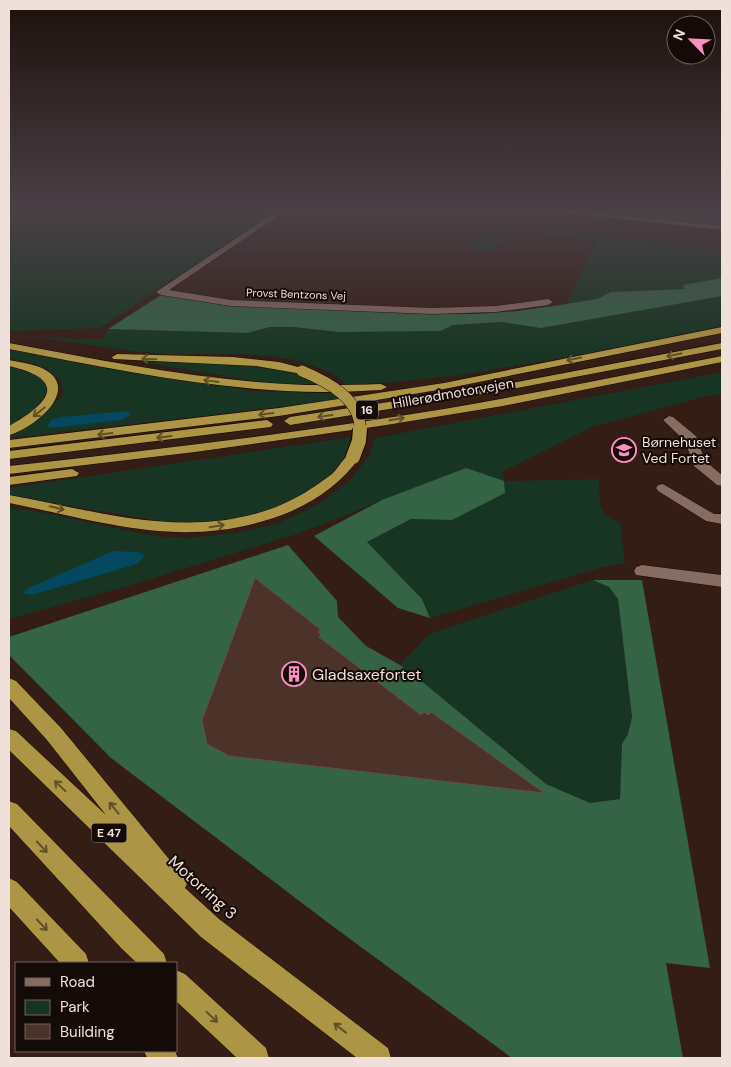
<svg xmlns="http://www.w3.org/2000/svg" width="731" height="1067" font-family="'DM Sans',sans-serif">
  <rect width="100%" height="100%" fill="#341d15"/>
  <path fill="#173522" d="M9 210H277L100 328 9 331Z
    M549 228 722 250V278L683 285 685 289 611 292 597 299 566 304 597 241 545 234Z
    M484 230 508 233 493 252 469 249Z
    M722 296V327L578 355 463 375 396 382 348 385 330 372 302 362 273 356 241 354H164L131 351 41 338 101 339 108 329 247 333 270 327H294L339 332 440 331 453 325 501 322 541 328Z
    M9 349 251 391 334 393 341 400 9 438V434L44 415 63 394C62 367 30 363 9 358Z
    M208 361 266 363 293 371 324 384H274L139 362Z
    M9 366 27 371 45 379 47 393 32 412 9 425Z
    M722 372V394L703 397 592 427 502 472 505 481 599 479C600 498 596 518 620 522L625 563 603 567 430 618 422 599 367 542 411 519 452 520 466 468 297 534 128 586 9 619V508L41 512 153 536 188 538 237 533 279 523 320 503 349 481 369 456 375 438Z
    M352 437 343 460 317 488 283 509 220 524 181 525 9 495V488Z
    M593 580 609 587 618 599 632 717 628 734 622 744 620 799 590 803 546 784 400 665 429 634Z"/>
  <path fill="#356346" d="M575 210H722V225Z
    M722 278V296L541 328 501 322 453 325 440 331 339 332 294 327H270L247 333 108 329 161 295 215 303 255 306 419 314H477L518 311 566 304 597 299 611 292 684 289 683 285Z
    M466 468 504 481 505 493 452 520 411 519 367 542 422 599 430 618 398 608 314 536 382 500Z
    M288 545 337 601 338 617 366 646 400 665 425 684 546 784 590 803 620 799 622 744 628 734 632 717 618 599 609 587 593 580H642L710 968 666 963 683 1058H512L327 922 111 758 9 655V637Z"/>
  <path fill="#03485e" d="M127 411 131 414 122 420 51 428 47 426 52 420 61 417Z
    M113 551 137 552 146 555 137 564 32 595 22 593 28 588Z"/>
  <path fill="#4c332a" stroke="#664c42" d="M255 578 321 630 318 632 321 634 319 637 421 715 424 712 428 715 431 712 544 793 229 756 207 744 202 720Z"/>
  <g fill="none" stroke-linecap="round" stroke-linejoin="round">
    <defs>
      <path id="street" d="M278 210H287L169 290 231 300 432 308 496 306 548 299 553 302 548 305 496 312 432 314 231 306 161 295 156 292Z
        M550 210H577L722 226V230L554 212Z
        M669 416 673 417 696 436 705 461 722 475V486L717 485 694 466 685 441 663 420Z
        M663 484 714 514H722V524L706 521 658 491 656 488 658 485Z
        M642 565 722 575V587L636 575 634 571 636 567Z"/>
      <path id="highway" d="M722 327V333L444 389 279 416 9 448V440L279 408 444 383Z
        M9 343C101 360 193 379 286 384 318 386 349 385 381 384L387 387 381 390C349 392 318 393 286 391 193 386 101 367 9 349Z
        M722 343V349L501 391 290 425 284 421 290 417 501 385Z
        M117 354 233 357 279 362 302 368 308 371 302 374 256 366 113 359 112 357Z
        M722 356V362L503 406 380 426 195 452 9 474V466C154 450 299 433 444 409 537 393 629 374 722 356Z
        M9 360C22 363 39 364 50 373 77 395 30 430 9 435V426C50 403 69 380 9 366Z
        M267 420 273 424 271 427 9 459V451Z
        M353 453 360 457C341 484 313 503 282 515 184 551 105 522 9 503V495C98 511 187 541 276 507 296 499 315 487 332 474 339 468 344 455 353 453Z
        M72 469 79 473 77 476 9 485V477Z
        M9 678 16 681 61 728 183 876 187 884 185 888 219 919 388 1048 391 1058H357L201 937 9 750V729L16 731 106 815 47 740 9 698Z
        M9 801 17 804 164 954 167 963H137L122 949 9 826Z
        M9 878 17 882 86 954 89 963H60L9 907Z
        M176 970 185 974 266 1048 269 1058H237L176 1001Z
        M144 1051H175L178 1058H147Z"/>
    </defs>
    <use href="#street" stroke="#1a0702" stroke-width="1"/>
    <use href="#highway" stroke="#1a0702" stroke-width="1"/>
    <use href="#street" fill="#876c61" fill-rule="evenodd"/>
    <use href="#highway" fill="#ac9545" fill-rule="evenodd"/>
    <defs>
      <path id="highway-bridge-far1" d="M302 371C326 381 362 399 360 431"/>
      <path id="highway-bridge" d="M353 457 359 441 360 429"/>
    </defs>
    <use href="#highway-bridge-far1" stroke="#1a0702" stroke-width="12" stroke-linecap="butt"/>
    <use href="#highway-bridge" stroke="#1a0702" stroke-width="16" stroke-linecap="butt"/>
    <use href="#highway-bridge-far1" stroke="#ac9545" stroke-width="11"/>
    <use href="#highway-bridge" stroke="#ac9545" stroke-width="14"/>
  </g>
  <defs><path id="oneway-shaft" d="M-6 0H5M1.5-3L5.5 0L1.5 3" fill="none" stroke-width="1.6" stroke-linecap="round" stroke-linejoin="round" transform="scale(1.25)"/></defs>
  <g stroke="#605026">
    <use href="#oneway-shaft" transform="translate(674 355) rotate(169)"/>
    <use href="#oneway-shaft" transform="translate(149 359) rotate(-178)"/>
    <use href="#oneway-shaft" transform="translate(574 359) rotate(169)"/>
    <use href="#oneway-shaft" transform="translate(211 381) rotate(-172)"/>
    <use href="#oneway-shaft" transform="translate(39 412) rotate(141)"/>
    <use href="#oneway-shaft" transform="translate(266 414) rotate(173)"/>
    <use href="#oneway-shaft" transform="translate(325 416) rotate(172)"/>
    <use href="#oneway-shaft" transform="translate(397 419) rotate(-9)"/>
    <use href="#oneway-shaft" transform="translate(105 434) rotate(173)"/>
    <use href="#oneway-shaft" transform="translate(164 437) rotate(173)"/>
    <use href="#oneway-shaft" transform="translate(57 508) rotate(13)"/>
    <use href="#oneway-shaft" transform="translate(217 526) rotate(-9)"/>
    <use href="#oneway-shaft" transform="translate(60 786) rotate(-137)"/>
    <use href="#oneway-shaft" transform="translate(114 808) rotate(-129)"/>
    <use href="#oneway-shaft" transform="translate(42 847) rotate(47)"/>
    <use href="#oneway-shaft" transform="translate(42 925) rotate(47)"/>
    <use href="#oneway-shaft" transform="translate(212 1017) rotate(43)"/>
    <use href="#oneway-shaft" transform="translate(340 1028) rotate(-142)"/>
  </g>
  <linearGradient id="sky" x2="0" y2="1"><stop stop-color="#1d100c"/><stop offset="0.58" stop-color="#4a4046"/><stop offset="1" stop-color="#4a4046" stop-opacity="0"/></linearGradient>
  <rect width="731" height="360" fill="url(#sky)"/>
  <defs>
    <symbol id="school-ring" viewBox="-11 -11 22 22"><circle r="9.5" fill="#140a07" stroke="#fd8ec0" stroke-width="1.5"/><path d="M0-5L7-2L0 1L-7-2ZM-4 1L0 2.5L4 1V4Q0 6-4 4Z" fill="#fd8ec0"/></symbol>
    <symbol id="building-ring" viewBox="-11 -11 22 22"><circle r="9.5" fill="#140a07" stroke="#fd8ec0" stroke-width="1.5"/><path d="M-4-6H4V6H1V3H-1V6H-4ZM-2.5-4.3h1.7v1.8h-1.7ZM.8-4.3h1.7v1.8H.8ZM-2.5-1h1.7V.8h-1.7ZM.8-1h1.7V.8H.8Z" fill="#fd8ec0"/></symbol>
  </defs>
  <g fill-rule="evenodd">
    <use href="#school-ring" x="610" y="436" width="28" height="28"/>
    <use href="#building-ring" x="280" y="660" width="28" height="28"/>
  </g>
  <g text-anchor="middle" stroke-width="4" stroke-linejoin="round" paint-order="stroke">
    <g font-size="11" fill="#f0e0da" stroke="#140a07">
      <text transform="translate(296 294) rotate(2)" y="4">Provst Bentzons Vej</text>
    </g>
    <g fill="#140a07" stroke="#aea09b" stroke-width="1">
      <rect x="356" y="400.5" width="22" height="19" rx="4"/>
      <rect x="91.5" y="823.5" width="35" height="19" rx="4"/>
    </g>
    <g font-size="12" font-weight="bold" fill="#f0e0da">
      <text x="367" y="414">16</text>
      <text x="109" y="837">E 47</text>
    </g>
    <g font-size="14" fill="#f0e0da" stroke="#140a07">
      <text transform="translate(453 393) rotate(-10)" y="5">Hillerødmotorvejen</text>
    </g>
    <g font-size="14" fill="#f0e0da" stroke="#140a07" text-anchor="start">
      <text x="642" y="447">Børnehuset<tspan x="642" dy="16">Ved Fortet</tspan></text>
    </g>
    <g font-size="16" fill="#f0e0da" stroke="#140a07" text-anchor="start">
      <text x="312" y="680">Gladsaxefortet</text>
    </g>
    <g font-size="16" fill="#f0e0da" stroke="#140a07">
      <text transform="translate(203 887) rotate(42)" y="6">Motorring 3</text>
    </g>
  </g>
  <rect width="731" height="1067" fill="none" stroke="#f0e0da" stroke-width="20"/>
  <rect x="15" y="962" width="162" height="90" fill="#140a07" stroke="#6c605b"/>
  <rect x="25" y="978" width="25" height="8" fill="#876c61" stroke="#6c605b"/>
  <text x="60" y="987" font-size="15" fill="#f0e0da">Road</text>
  <rect x="25" y="1000" width="25" height="15" fill="#173522" stroke="#6c605b"/>
  <text x="60" y="1012" font-size="15" fill="#f0e0da">Park</text>
  <rect x="25" y="1024" width="25" height="15" fill="#4c332a" stroke="#6c605b"/>
  <text x="60" y="1037" font-size="15" fill="#f0e0da">Building</text>
  <g transform="translate(691 40) rotate(294)"><circle r="24" fill="#140a07" stroke="#6c605b"/>
  <path d="M0-4L9 19L0 12L-9 19Z" fill="#fd8ec0"/>
  <text y="-8" font-size="14" font-weight="bold" text-anchor="middle" fill="#f0e0da">N</text>
  </g>
</svg>
